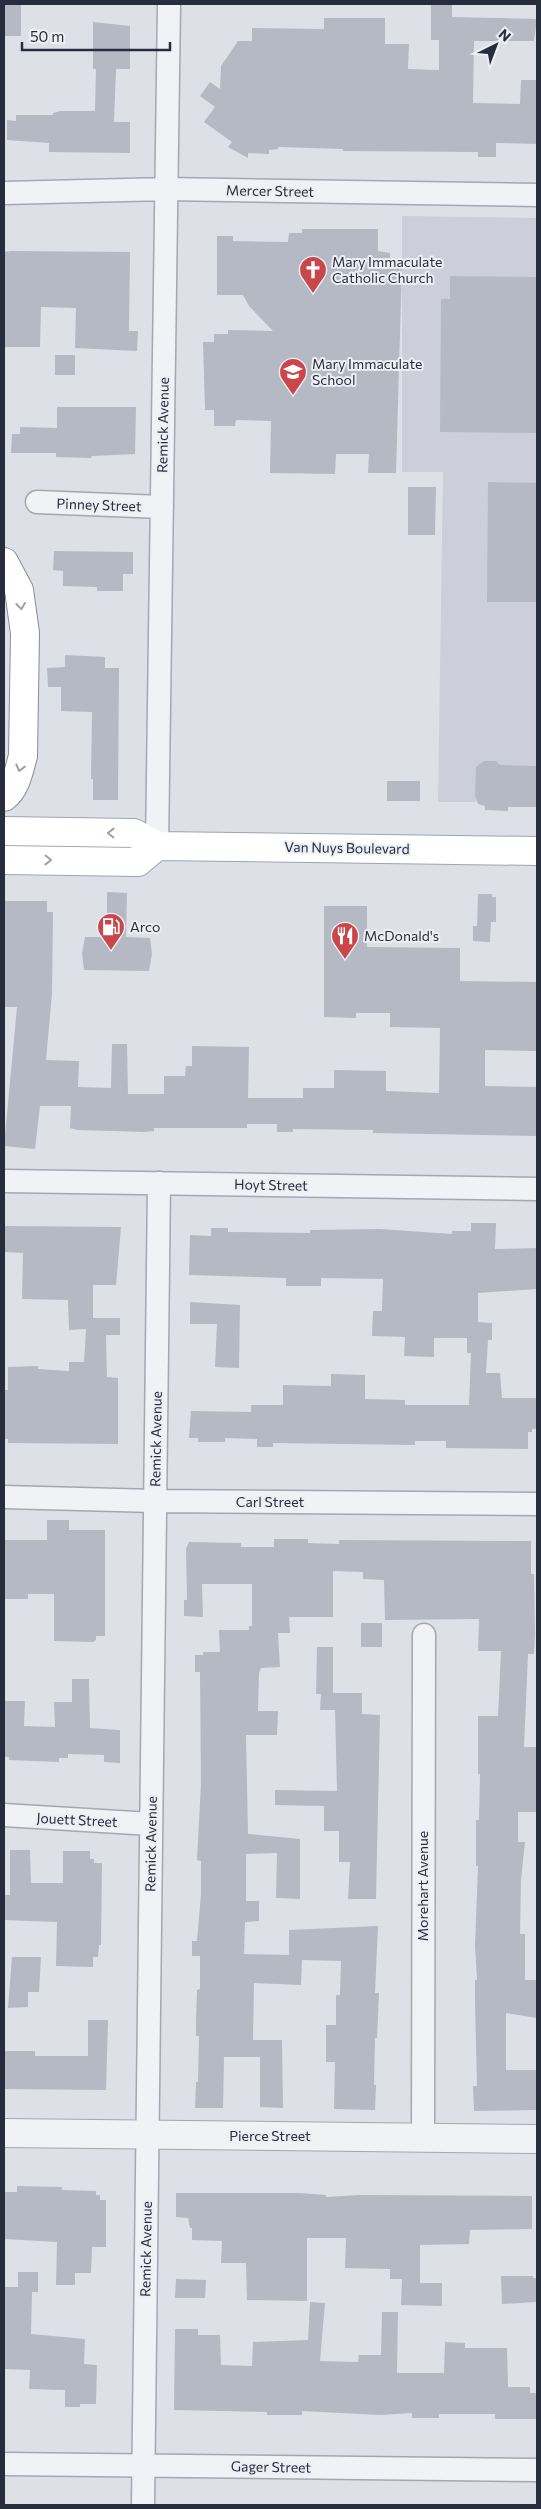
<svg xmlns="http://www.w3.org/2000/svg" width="541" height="2509" font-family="Commissioner,sans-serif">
  <rect width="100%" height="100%" fill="#dee0e7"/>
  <path fill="#cccfd9" d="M402 216 537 218V802H438L443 472H402Z"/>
  <path fill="#b5b9c4" d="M4 4H21V36H4Z
    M431 4H452V17L537 19 534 41H474L473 103 520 104 521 80H537V144L496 143V157H478V152L343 151V149L278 147V149L269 150V154L248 153V158L228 147 232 142 204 122 215 107 200 96 210 82 220 89 221 66 238 41H252V28L324 29V18H385V44H409L408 69 439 70V40H431Z
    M93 22 130 26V69H116L114 122H130V153L49 152V143L7 140V120L16 121V115H53V113L60 111H95L96 69H93Z
    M302 229H378V251L390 253V263L402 264 396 473H368L369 454H336L335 474 270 473 271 421 236 420 235 426H214V410H205L203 342H214V334H228V330L273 331 249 306 243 295H217V236H233V241L288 242 289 233H302Z
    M11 251 130 252 129 331H138L137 351 75 348 76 308 41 307 40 347H4V252Z
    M450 276 537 277V433L440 432 441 299H450Z
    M55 355H75V375H55Z
    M57 407H136L135 454 92 456 91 458 56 457V453H11L12 434H20V427L57 428Z
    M488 482 537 483V602H487Z
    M408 487H436L435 535H408Z
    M54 551 133 552V574H123V591H97V587L63 586V571L53 570Z
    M65 655 105 657V668H119L118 800H93V779H91L92 712 61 711V687H48L47 668 65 667Z
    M484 761H496L500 765 537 766V807H508V811L485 810V806L478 804 475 795 476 767Z
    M387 781H420V801H387Z
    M107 892 127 893 126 937 150 938 152 954 149 971 84 970 82 953 85 937H107Z
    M478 894H492V897H496V922H491L490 942 473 941V926H477Z
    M4 901H47V912H53L52 994 46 1060 79 1061 78 1087 111 1088 112 1044H127L128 1094H164V1076H185L186 1066H192V1046L249 1047 248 1098H303V1088H334V1070L386 1071V1091L439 1093 440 1028 390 1027V1013H356V1018L324 1017V906H367V947L460 948V981L537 982V1051L485 1050V1086L537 1087V1136L373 1133V1130L293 1129V1132H277V1124H247V1128H154V1131L144 1132 78 1130 70 1128 71 1106H40L35 1149 4 1146 17 1007H4Z
    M471 1223H496L495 1249 537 1248V1289L478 1293V1322L492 1323V1340H488L486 1373H500L502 1398H537V1429H532V1432H528V1449L446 1448V1441H415V1445L273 1443V1447H257V1439L225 1438V1442H198V1438H189L191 1411 251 1412V1405H283V1385L331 1386V1374L365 1375V1399L405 1400V1405H469L471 1353H467V1338H434V1357L404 1356 405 1337 372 1336 373 1311H382L383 1279 321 1278V1286H286V1278L189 1275 190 1235 211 1236V1228H228V1232L310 1233V1230L380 1229 452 1234V1231H471Z
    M4 1226 121 1227 116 1285H93V1318H120V1335H106L107 1377 118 1378V1444L8 1443V1439H4V1390H8V1367L38 1366V1369L69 1371V1362H84L86 1329 69 1330 68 1300 22 1299 23 1253 4 1252Z
    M190 1302 240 1305 239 1368 215 1367 217 1324H190Z
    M47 1520H69V1530H105V1636H96V1640L93 1642 54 1641V1594H28V1599H5V1540H47Z
    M274 1539H308V1543L339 1544V1540H343L531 1541V1574H534L535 1634 534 1654H528L524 1747H537V1812H518V1842H525L521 1880 520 1934H525V1980H537V2018L506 2013V2070H537V2110L474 2111 473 2086H477L475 2001V1980H477L475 1946 478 1866H476V1820H479L480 1774H478V1716H498L501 1651H478L479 1619 385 1620 384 1580 363 1579V1572L333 1571V1617H289L290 1633H278L280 1667 261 1668 259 1673 258 1711H278L277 1735H246L248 1834 300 1839V1899L276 1898 277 1853 246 1854V1901H259V1921L245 1922 244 1954 289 1955V1930L378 1926 375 1993H379L378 2017 377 2038H375L374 2085H376L375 2110 334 2109 335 2062H326V2025H336V1995H340L341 1961 302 1960 301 1985 254 1983 253 2040H282L283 2108 260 2107V2057H224L223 2108H195L196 2082H198L199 2036H196V2021L197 1990 200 1989V1956H192V1941H197L201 1894V1861L197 1860 201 1783 200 1672H195V1655H203V1652H220L219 1630H249V1626H252V1584H202L203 1617 184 1616V1600H187L186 1549 189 1542 241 1543V1547H274Z
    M361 1623H382V1647H361Z
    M317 1647H333V1693H362V1714L380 1715 376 1899H348L350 1862H339V1831H324V1806L275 1805V1790L337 1791 335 1710H320L321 1694H316Z
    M72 1679H89L90 1728 120 1730V1763L104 1762V1755L68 1754V1758H59V1762L9 1760V1757H4V1701H25L24 1726 55 1727 54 1702H72Z
    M10 1850H30L31 1883H63V1851H90V1859H94V1863H102L101 1945H99L98 1957H93V1967L56 1966 57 1922 4 1920V1895H10Z
    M12 1957H41L39 1992H28V2007L8 2008Z
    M88 2020H108L106 2090 4 2089V2051H35V2056H88Z
    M17 2186 62 2187V2190L96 2191V2195H100V2200H106V2247H92L91 2273H75V2285H56L57 2242 4 2239V2192H17Z
    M176 2193H299L326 2195V2197L360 2195 532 2196V2229L470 2230 469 2244 420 2245V2283H442V2306L401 2305 402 2279H390V2269L345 2268 346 2238H307V2301L247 2300 246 2263H221L222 2241 192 2240V2228H190L188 2218 176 2217Z
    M18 2272H38V2292H32L31 2334 85 2339 84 2364 97 2365 96 2404H80V2407H65V2390L29 2389 30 2370 4 2369V2287H18Z
    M501 2276H533V2278H537V2302L502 2304Z
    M176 2279 206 2280 205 2298H175Z
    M310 2302 325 2303 320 2361 358 2362 359 2355H381L382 2312H398L397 2373H444L445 2342 465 2343V2348H507L508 2387H530V2393H537V2419H495V2414H439V2418H412V2413L380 2415 302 2411V2415H267V2412L174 2410 175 2329H198V2335H220L221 2365 252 2366 253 2342 308 2340Z"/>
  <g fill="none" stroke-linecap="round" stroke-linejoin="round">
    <defs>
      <path id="minor" d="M4 193 166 189 537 195
        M37 502 162 507
        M157 846 169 4
        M5 1181 537 1189
        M4 1497 155 1501 537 1504
        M4 1815 151 1824
        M423 2137 424 1635
        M4 2464 537 2470
        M143 2505 159 1183"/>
      <path id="tertiary" d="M4 2133 537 2139"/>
      <path id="primary" d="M4 831 134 833 157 846 537 851
        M4 860 138 862 157 846"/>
      <path id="motorway" d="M4 562 19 590 25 633 23 756C19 770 16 788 4 797"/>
    </defs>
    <use href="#minor" stroke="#a4a7b1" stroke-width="25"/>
    <use href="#tertiary" stroke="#a4a7b1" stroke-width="30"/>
    <use href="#primary" stroke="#9ea3b2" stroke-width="30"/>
    <use href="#motorway" stroke="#868c9d" stroke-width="30"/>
    <use href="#minor" stroke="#f0f2f6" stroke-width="22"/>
    <use href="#tertiary" stroke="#f0f2f6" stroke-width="28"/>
    <use href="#primary" stroke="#fff" stroke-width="28"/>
    <use href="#motorway" stroke="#fff" stroke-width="28"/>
  </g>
  <defs><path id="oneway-chevron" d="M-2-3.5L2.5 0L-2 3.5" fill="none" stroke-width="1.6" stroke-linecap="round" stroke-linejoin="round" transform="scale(1.25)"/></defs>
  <g stroke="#9ea0a8">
    <use href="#oneway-chevron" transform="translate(21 606) rotate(83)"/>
    <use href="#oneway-chevron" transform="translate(20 768) rotate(104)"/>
    <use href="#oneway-chevron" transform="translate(111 833) rotate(-179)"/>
    <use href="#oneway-chevron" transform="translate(48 860) rotate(1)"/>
  </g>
  <defs>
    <symbol id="church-pin" viewBox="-11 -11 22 30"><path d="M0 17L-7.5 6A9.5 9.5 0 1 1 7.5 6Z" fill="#c9464a" stroke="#edeff5"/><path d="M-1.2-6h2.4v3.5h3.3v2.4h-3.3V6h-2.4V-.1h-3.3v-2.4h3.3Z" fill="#fff"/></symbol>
    <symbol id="school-pin" viewBox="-11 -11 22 30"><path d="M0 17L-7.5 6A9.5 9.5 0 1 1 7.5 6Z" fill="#c9464a" stroke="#edeff5"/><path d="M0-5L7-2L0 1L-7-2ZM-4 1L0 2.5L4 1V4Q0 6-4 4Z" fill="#fff"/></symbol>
    <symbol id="fuel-pin" viewBox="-11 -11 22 30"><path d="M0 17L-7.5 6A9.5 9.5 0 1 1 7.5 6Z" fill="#c9464a" stroke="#edeff5"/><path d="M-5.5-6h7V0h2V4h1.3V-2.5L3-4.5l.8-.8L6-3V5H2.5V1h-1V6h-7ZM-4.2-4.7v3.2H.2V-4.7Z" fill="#fff"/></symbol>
    <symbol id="restaurant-pin" viewBox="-11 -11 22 30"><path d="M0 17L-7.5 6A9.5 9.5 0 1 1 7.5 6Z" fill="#c9464a" stroke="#edeff5"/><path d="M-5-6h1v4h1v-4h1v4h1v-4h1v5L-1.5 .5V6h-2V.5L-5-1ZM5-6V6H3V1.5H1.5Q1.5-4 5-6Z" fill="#fff"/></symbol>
  </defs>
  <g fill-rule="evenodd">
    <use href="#church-pin" x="297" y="254" width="32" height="43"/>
    <use href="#school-pin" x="277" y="356" width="32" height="43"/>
    <use href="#fuel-pin" x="95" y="911" width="32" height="43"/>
    <use href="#restaurant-pin" x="329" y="920" width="32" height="43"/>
  </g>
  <g text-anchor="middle" stroke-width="4" stroke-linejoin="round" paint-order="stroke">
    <g font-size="14" fill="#282d3d" stroke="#edeff5">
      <text transform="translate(270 191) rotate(1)" y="5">Mercer Street</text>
      <text transform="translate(163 425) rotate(-89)" y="5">Remick Avenue</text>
      <text transform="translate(99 505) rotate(2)" y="5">Pinney Street</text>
      <text transform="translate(347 848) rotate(1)" y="5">Van Nuys Boulevard</text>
      <text transform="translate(271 1185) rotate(1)" y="5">Hoyt Street</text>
      <text transform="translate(156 1439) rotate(-89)" y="5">Remick Avenue</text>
      <text x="270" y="1507">Carl Street</text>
      <text transform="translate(77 1820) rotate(3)" y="5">Jouett Street</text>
      <text transform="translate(151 1844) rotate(-89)" y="5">Remick Avenue</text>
      <text transform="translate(423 1886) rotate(-90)" y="5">Morehart Avenue</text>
      <text x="270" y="2141">Pierce Street</text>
      <text transform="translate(146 2249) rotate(-89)" y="5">Remick Avenue</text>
      <text transform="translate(271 2467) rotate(1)" y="5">Gager Street</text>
    </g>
    <g font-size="14" fill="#282d3d" stroke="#edeff5" text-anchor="start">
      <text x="332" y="267">Mary Immaculate<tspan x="332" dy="16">Catholic Church</tspan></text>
      <text x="312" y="369">Mary Immaculate<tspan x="312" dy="16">School</tspan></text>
      <text x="130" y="932">Arco</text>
      <text x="364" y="941">McDonald's</text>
    </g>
  </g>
  <rect width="541" height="2509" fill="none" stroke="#282d3d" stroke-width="10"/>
  <g transform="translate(496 45) rotate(42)" stroke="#edeff5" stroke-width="4" paint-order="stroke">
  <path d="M0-4L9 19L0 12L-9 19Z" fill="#282d3d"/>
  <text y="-8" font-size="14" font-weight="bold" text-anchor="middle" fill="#282d3d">N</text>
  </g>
  <path d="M22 42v8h148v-8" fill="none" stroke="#282d3d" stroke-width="2.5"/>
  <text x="30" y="42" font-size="15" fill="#282d3d" stroke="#edeff5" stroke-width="4" paint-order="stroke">50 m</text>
</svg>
